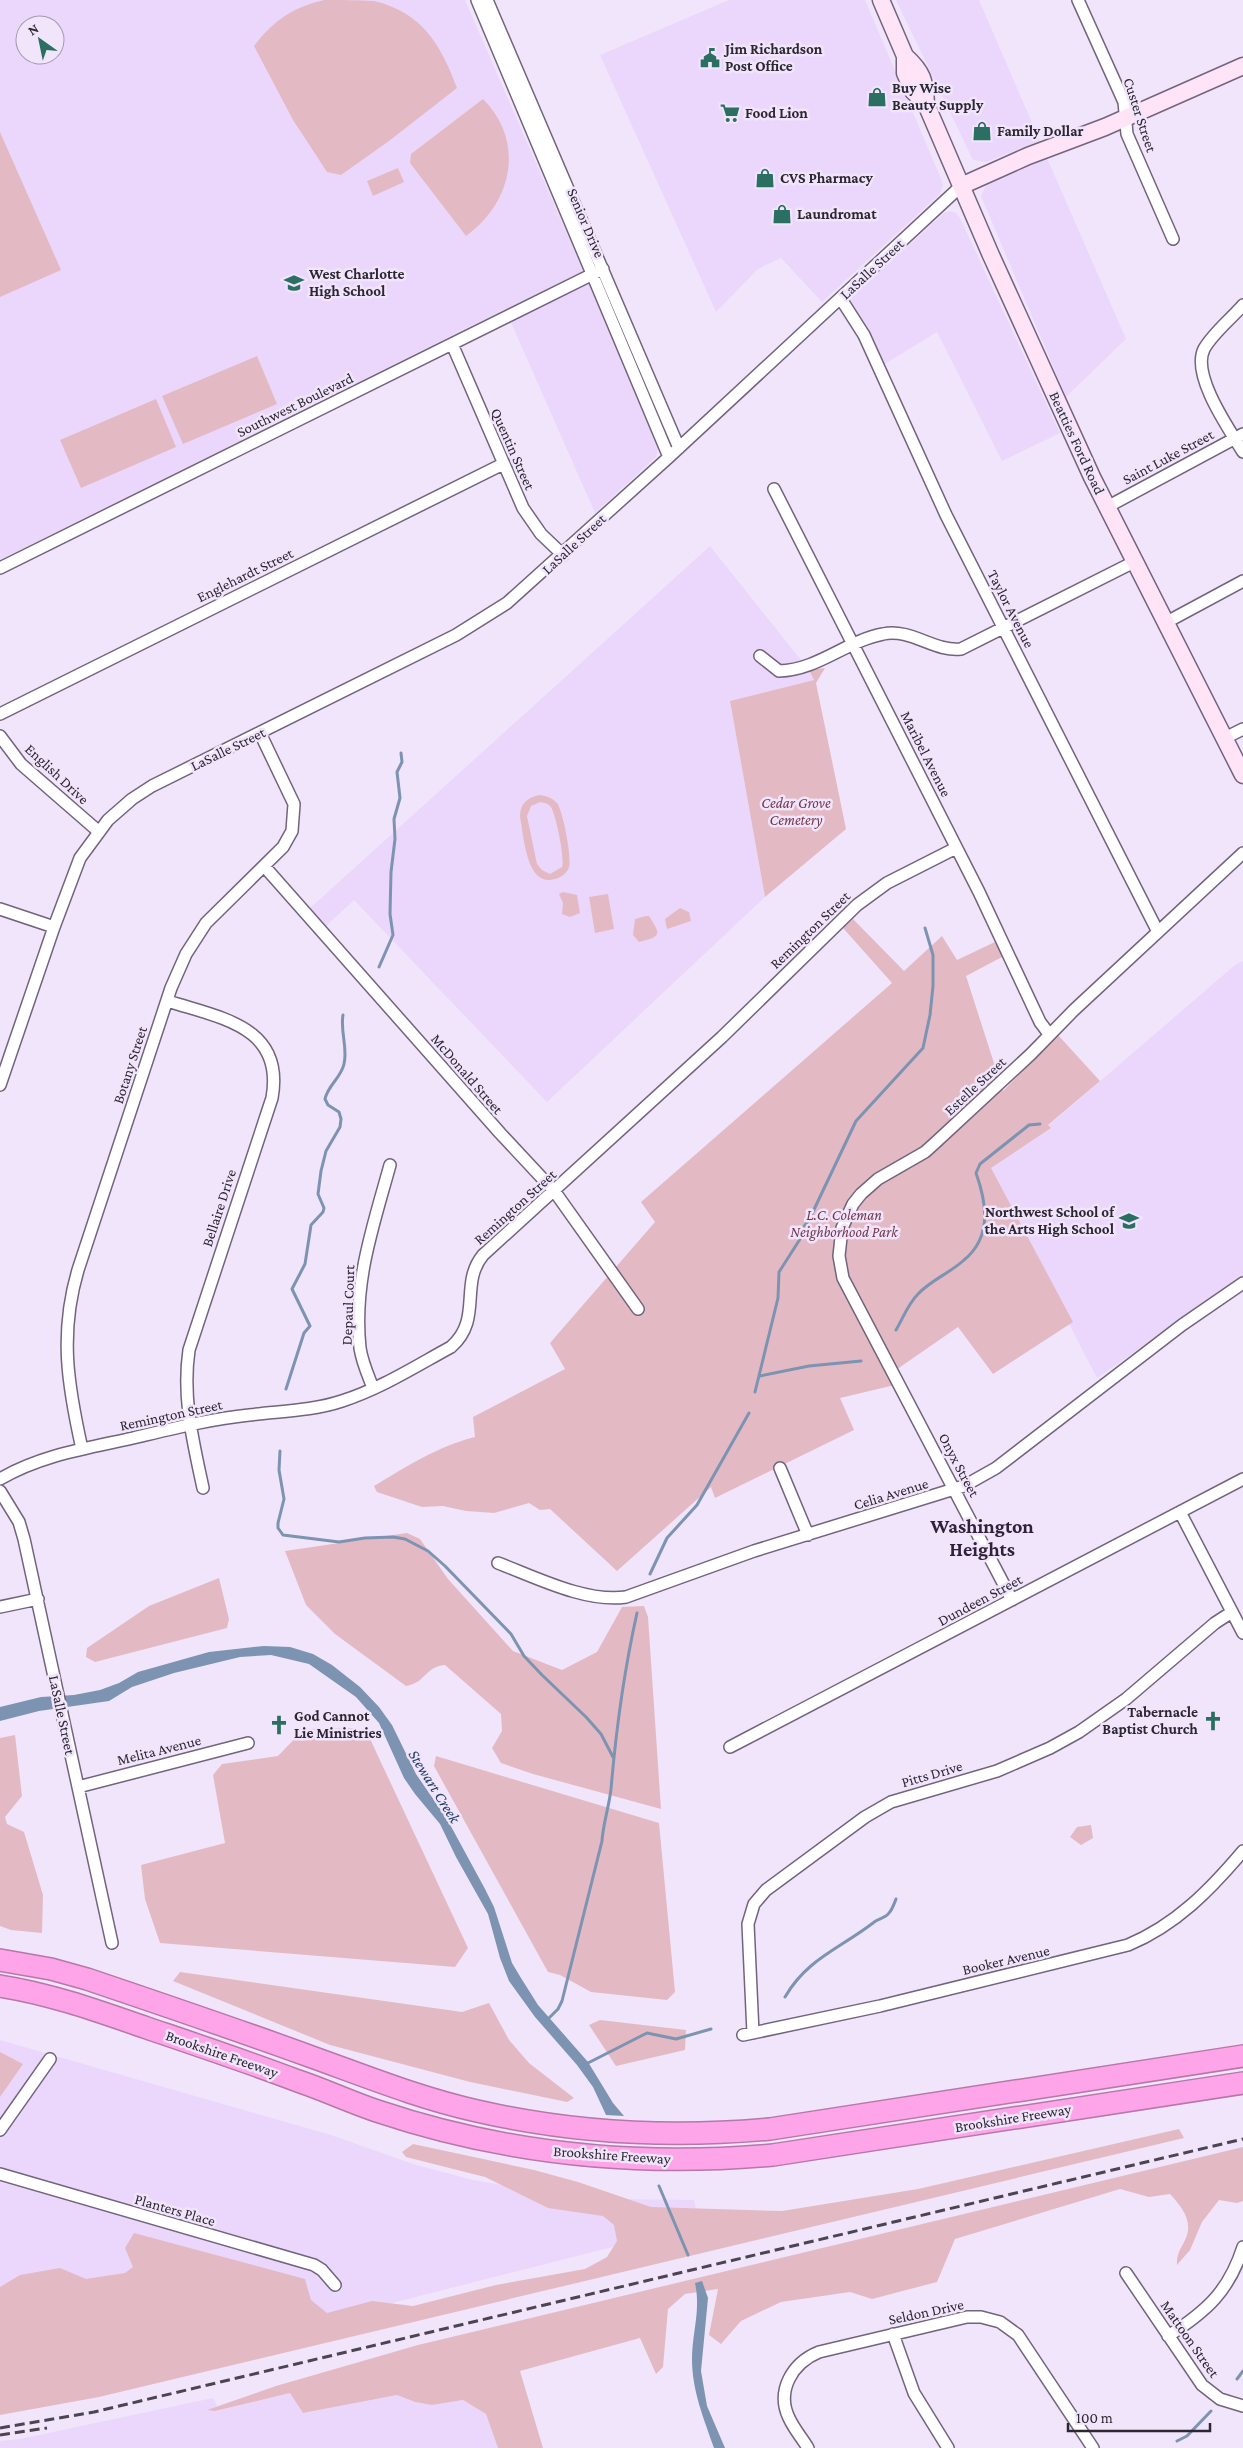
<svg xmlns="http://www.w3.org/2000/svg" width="1243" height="2448" font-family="'Crimson Pro',serif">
  <rect width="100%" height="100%" fill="#f1e5fc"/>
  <path fill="#ebd7fb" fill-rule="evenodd" d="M0 0H465L659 445 656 457 595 513 505 309 0 560ZM25 25H55V55H25Z
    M729 0H865L942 181 943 186 940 194 822 302 781 258 758 269 716 312 600 55Z
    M896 0H979L1040 141 986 162 973 160Z
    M1047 158 1126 339 1066 397 981 196 986 185Z
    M950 211 956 213 960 218 1060 433 1002 461 937 332 883 365 848 301 944 213Z
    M710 546 809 670 814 680 730 701 765 897 547 1102 354 900 324 928 308 910Z
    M1243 961V1277L1097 1378 986 1164 1048 1126 1235 965Z
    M0 2040 331 2135 416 2165 473 2180 543 2192 609 2199 694 2200 700 2225 214 2348 0 2389Z
    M290 2393 304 2413 397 2395 415 2402 432 2405 463 2400 486 2414 498 2448H0V2441L20 2439 213 2398 217 2406 208 2410 216 2411Z"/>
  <path fill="#e3bac3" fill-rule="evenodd" d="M324 0C340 0 359 0 374 1 422 12 441 45 457 88L389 141 341 175 327 172 293 120 254 46C273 21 293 7 324 0Z
    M483 99C526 142 512 203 466 236L410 163 411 154Z
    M0 132 61 270 0 297Z
    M398 168 404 182 373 196 367 181Z
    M257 356 277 404 183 444 162 396Z
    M156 399 176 447 81 488 60 440Z
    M825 668 816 683 846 829 765 897 730 701 814 680 809 670Z
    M540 795C547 796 552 798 557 803 563 811 572 858 569 867 567 873 562 877 555 879 526 888 524 836 520 817 520 804 527 797 540 795ZM540 802C545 803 548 803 551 807 556 816 565 858 562 867L550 874 542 870 537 864 527 816 531 806Z
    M563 892 577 895 580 913 570 917 562 914 563 903 559 894Z
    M608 894 614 929 595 933 589 897Z
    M680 908 689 912 691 921 667 929 665 919Z
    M646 916H649C661 935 662 936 639 942L633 935 635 919Z
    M853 919 904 971 942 936 957 960 997 941 1004 956 966 976 1003 1091 1058 1035 1100 1081 1048 1125 1051 1128 991 1168 1073 1322 993 1374 958 1327 893 1372 899 1384 840 1398 854 1430 715 1498 711 1487 617 1571 550 1509 540 1510 529 1503 494 1513 466 1511 443 1506 422 1507 377 1492 374 1486C406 1467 438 1446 475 1437L473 1417 565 1369 550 1343 655 1222 641 1202 892 983 843 928Z
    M407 1533 420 1539 448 1579 513 1651 562 1670 597 1652 622 1607 644 1606 648 1617 661 1809 533 1774 501 1763 492 1748 502 1731 501 1714 445 1665C424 1667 426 1683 406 1686L335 1634 306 1605 285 1551Z
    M219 1578 229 1619 227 1628 95 1662 86 1657 87 1648 149 1606Z
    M354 1728 371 1741 468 1948 455 1967 160 1943 145 1899 141 1865 225 1843 213 1775 222 1764 278 1756 304 1729Z
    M15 1735 22 1796 5 1817 7 1824 24 1832 43 1895 42 1933 11 1930 0 1926V1738Z
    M436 1756 659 1823 675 1992 667 2000 591 1992 560 1975 548 1972 434 1766Z
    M1091 1825 1093 1838 1081 1845 1070 1837 1077 1827Z
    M180 1972 462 2012 489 2003 509 2040 529 2063 574 2098 567 2102 470 2082 330 2045 173 1981Z
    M600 2020 686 2030 685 2050 616 2066 589 2025Z
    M0 2052 23 2064 0 2097Z
    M1179 2129 1184 2138 99 2397 0 2415V2287L20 2275 60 2268 86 2279 125 2273 133 2267 125 2248 134 2233 305 2279 311 2300 327 2313 372 2301 413 2306 496 2285 585 2269 607 2257 617 2241 614 2225 603 2216 548 2208 485 2177 406 2157 402 2152 413 2144 534 2170 578 2182 651 2207 782 2211 918 2189Z
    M1243 2147V2201L1237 2203 1219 2200 1202 2222 1190 2250 1177 2265C1176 2252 1183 2247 1187 2235 1192 2219 1180 2205 1170 2194L1149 2197 1120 2189 955 2239 937 2282 872 2299 850 2292 781 2302 741 2321 721 2344 709 2335 718 2289 685 2294 668 2309 663 2367 656 2374 640 2338 520 2371 543 2448H498L486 2414 463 2400 432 2405 415 2402 397 2395 303 2413 290 2393 215 2411 207 2410 276 2386 418 2345Z"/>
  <path fill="#7d93b2" d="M264 1646 290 1647 313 1654 332 1665 360 1687 379 1707 392 1725 416 1774 447 1819 485 1889 494 1907 512 1963 521 1978 538 2005 588 2062 613 2103 624 2116 606 2115 593 2087 577 2065 535 2017 509 1981 500 1958 488 1914 456 1857 440 1824 415 1794 404 1778 379 1723 356 1697 309 1664 271 1655 240 1657 174 1673 132 1687 109 1701 39 1711 0 1721V1707L41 1697 74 1695 100 1690 119 1683 138 1672 209 1652Z
    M702 2281 708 2298 701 2371 707 2406 725 2448H714C704 2419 692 2391 692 2359 692 2332 701 2311 695 2283Z"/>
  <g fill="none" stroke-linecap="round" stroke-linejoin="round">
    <path stroke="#7d93b2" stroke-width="3" d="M379 967 393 935 390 914 391 872 395 839 394 819 400 798 397 772 402 762 401 753
      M896 1330C903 1318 908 1304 918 1294 931 1280 950 1273 964 1260 992 1237 987 1204 976 1173L980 1164 1029 1125 1040 1124
      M760 1376 809 1366 861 1361
      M286 1389 304 1333 310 1326 292 1289 305 1264 311 1225 323 1212 324 1208 318 1194 321 1171 326 1151 340 1127 341 1119 339 1112 328 1105 325 1099C328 1085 341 1078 344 1064 348 1048 340 1031 343 1015
      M755 1392 778 1298 779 1272 802 1236 799 1233 809 1220 856 1121 923 1048 930 1015 933 986V955L925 928
      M280 1451 279 1470 284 1499 278 1523V1528L283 1535 339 1542 365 1538 393 1537 405 1539 428 1551 445 1566 511 1634 524 1656 542 1675 586 1717 601 1734 613 1757
      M650 1574 667 1538 697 1505 749 1413
      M785 1997C807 1959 839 1949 873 1923 877 1919 886 1918 889 1913 892 1910 894 1904 896 1899
      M548 2019 558 2009 562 2001 602 1841C603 1824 609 1807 611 1789 616 1730 624 1671 637 1613
      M586 2064 647 2033 676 2039 711 2029
      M659 2186 688 2255
      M1237 2379 1243 2371
      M1177 2441 1187 2436 1211 2411"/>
    <defs>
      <path id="street" d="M477 0 669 457
        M487 0 679 448
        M1078 0 1124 102 1127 134 1173 239
        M841 299 864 335 946 515 1158 932
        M1243 305C1231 319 1213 333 1204 349 1191 375 1229 429 1243 452
        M452 344 523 508 541 534 563 555
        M774 489 979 892 1040 1022 1049 1034
        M1107 507 1243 434
        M0 568 603 269
        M1165 623 1243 581
        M760 656 779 671C818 670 846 641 883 634 911 628 934 652 961 649L1134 562
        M0 714 503 464
        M0 736 21 764 98 831
        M1225 738 1243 729
        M264 866 500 1133 555 1192 638 1309
        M0 909 54 927
        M168 1001C220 1018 285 1026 272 1098L189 1350C182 1398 193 1441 203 1488
        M0 1085 54 927 80 858 108 820 132 799 152 786 456 635 507 603 669 457 961 186
        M373 1388C368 1375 362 1362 360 1348 353 1282 373 1227 390 1165
        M82 1449C68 1386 59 1334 78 1270L171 988 186 954 206 923 283 847 292 831 294 804 260 733
        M780 1468 808 1535
        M0 1479C41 1455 88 1448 133 1438 171 1429 210 1419 249 1415 280 1411 312 1411 342 1401 380 1389 416 1366 451 1347 483 1319 459 1284 483 1255L722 1037 857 905 887 883 956 848
        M0 1491 19 1522 24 1539 112 1943
        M1180 1512 1243 1633
        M498 1563C535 1577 586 1603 626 1597L754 1551 964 1486 996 1468 1182 1325 1243 1283
        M1012 1600 843 1278 839 1256 842 1228 853 1204 861 1194 878 1179 925 1152 935 1143 1031 1054 1074 1010 1243 853
        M0 1607 38 1599
        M730 1747 1243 1479
        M78 1787 248 1743
        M753 2033 748 1924 754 1904 766 1890 865 1817 891 1802 997 1771 1050 1748 1079 1732 1126 1699 1215 1623 1232 1612
        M743 2035 880 2006 1128 1945C1176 1925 1210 1890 1243 1851
        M0 2130 50 2059
        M0 2174 314 2265 322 2270 335 2285
        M1126 2273 1202 2385 1220 2399 1243 2406
        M893 2334 914 2393 948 2448
        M1168 2336C1207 2311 1229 2291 1243 2247
        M808 2448C802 2438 794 2429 789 2418 776 2391 792 2363 819 2352L967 2317H981L1000 2322 1018 2335 1093 2448"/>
      <path id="secondary" d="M881 0 905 56V73L913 91 926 104 990 253 1092 477 1243 775
        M905 56C923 72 925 81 926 104
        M961 186 1028 156 1105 127 1243 66"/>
      <path id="highway" d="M0 1960 51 1969 87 1979C161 2004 235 2029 309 2056 365 2076 419 2098 477 2111 573 2133 672 2138 770 2129L1243 2056
        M0 1986C51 1994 98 2011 147 2028 197 2045 248 2062 298 2081 325 2090 350 2102 377 2111 505 2154 639 2167 773 2155L1243 2083"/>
    </defs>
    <use href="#street" stroke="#72647d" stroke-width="14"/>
    <use href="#secondary" stroke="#72647d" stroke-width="19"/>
    <use href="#highway" stroke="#b578a8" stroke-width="24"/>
    <use href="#street" stroke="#fff" stroke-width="11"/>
    <use href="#secondary" stroke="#ffe4f8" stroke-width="16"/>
    <use href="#highway" stroke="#fea4e8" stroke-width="21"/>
    <path stroke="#4b4451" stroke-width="3" stroke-dasharray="10 5" stroke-linecap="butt" d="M0 2428 94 2412 1243 2139
      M0 2435 47 2428"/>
  </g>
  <defs>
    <symbol id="civic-bare" viewBox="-9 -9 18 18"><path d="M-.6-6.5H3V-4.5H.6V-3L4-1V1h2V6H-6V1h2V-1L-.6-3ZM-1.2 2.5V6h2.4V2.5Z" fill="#2b6f62" stroke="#f1e5fc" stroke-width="2.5" paint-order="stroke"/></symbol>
    <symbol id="shop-bare" viewBox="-9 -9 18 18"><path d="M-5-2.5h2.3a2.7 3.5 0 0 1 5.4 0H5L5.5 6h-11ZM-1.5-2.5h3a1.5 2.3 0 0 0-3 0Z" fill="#2b6f62" stroke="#f1e5fc" stroke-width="2.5" paint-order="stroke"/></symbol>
    <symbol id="supermarket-bare" viewBox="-9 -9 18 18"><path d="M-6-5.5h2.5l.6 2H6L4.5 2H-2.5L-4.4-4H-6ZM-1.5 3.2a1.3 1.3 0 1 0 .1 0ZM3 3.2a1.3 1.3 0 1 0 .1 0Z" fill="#2b6f62" stroke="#f1e5fc" stroke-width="2.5" paint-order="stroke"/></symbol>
    <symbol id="school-bare" viewBox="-9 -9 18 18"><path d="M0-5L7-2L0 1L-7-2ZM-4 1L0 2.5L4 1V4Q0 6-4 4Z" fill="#2b6f62" stroke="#f1e5fc" stroke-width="2.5" paint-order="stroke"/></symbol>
    <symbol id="church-bare" viewBox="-9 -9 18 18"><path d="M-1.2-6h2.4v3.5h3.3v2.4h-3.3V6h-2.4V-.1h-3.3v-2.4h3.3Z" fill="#2b6f62" stroke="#f1e5fc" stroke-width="2.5" paint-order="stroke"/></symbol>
  </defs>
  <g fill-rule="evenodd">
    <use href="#civic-bare" x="696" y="44" width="28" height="28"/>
    <use href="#shop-bare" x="863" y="83" width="28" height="28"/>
    <use href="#supermarket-bare" x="716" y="99" width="28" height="28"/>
    <use href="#shop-bare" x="968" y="117" width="28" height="28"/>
    <use href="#shop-bare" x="751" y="164" width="28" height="28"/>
    <use href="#shop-bare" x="768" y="200" width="28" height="28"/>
    <use href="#school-bare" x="280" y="269" width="28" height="28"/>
    <use href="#school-bare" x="1115" y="1207" width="28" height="28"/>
    <use href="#church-bare" x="1199" y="1707" width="28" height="28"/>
    <use href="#church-bare" x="265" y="1711" width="28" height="28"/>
  </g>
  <g text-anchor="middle" stroke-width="5" stroke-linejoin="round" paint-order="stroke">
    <g font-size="15" font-weight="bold" fill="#2d2732" stroke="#f1e5fc" text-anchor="start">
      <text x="725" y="54">Jim Richardson<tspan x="725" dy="17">Post Office</tspan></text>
      <text x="892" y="93">Buy Wise<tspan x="892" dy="17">Beauty Supply</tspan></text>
      <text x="745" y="118">Food Lion</text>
      <text x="997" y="136">Family Dollar</text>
      <text x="780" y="183">CVS Pharmacy</text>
      <text x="797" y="219">Laundromat</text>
      <text x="309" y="279">West Charlotte<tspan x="309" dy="17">High School</tspan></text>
      <text x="1114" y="1217" text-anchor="end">Northwest School of<tspan x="1114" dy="17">the Arts High School</tspan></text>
      <text x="1198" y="1717" text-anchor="end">Tabernacle<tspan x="1198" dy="17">Baptist Church</tspan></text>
      <text x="294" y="1721">God Cannot<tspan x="294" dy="17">Lie Ministries</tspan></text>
    </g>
    <g font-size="15" fill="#2d2732" stroke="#f1e5fc">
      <text transform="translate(1140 115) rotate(72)" y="5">Custer Street</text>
      <text transform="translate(586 223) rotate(67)" y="5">Senior Drive</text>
      <text transform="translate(872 269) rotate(-43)" y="5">LaSalle Street</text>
      <text transform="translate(295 405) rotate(-26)" y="5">Southwest Boulevard</text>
      <text transform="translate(1077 443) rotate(65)" y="5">Beatties Ford Road</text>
      <text transform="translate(513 449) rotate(66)" y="5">Quentin Street</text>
      <text transform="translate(1168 457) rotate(-28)" y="5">Saint Luke Street</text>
      <text transform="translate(574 544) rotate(-43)" y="5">LaSalle Street</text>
      <text transform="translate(245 575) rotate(-26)" y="5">Englehardt Street</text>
      <text transform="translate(1011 609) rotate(63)" y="5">Taylor Avenue</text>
      <text transform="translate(228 749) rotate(-26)" y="5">LaSalle Street</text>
      <text transform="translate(926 754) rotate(63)" y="5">Maribel Avenue</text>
      <text transform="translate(57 774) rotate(43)" y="5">English Drive</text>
      <text transform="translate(810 930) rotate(-44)" y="5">Remington Street</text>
      <text transform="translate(130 1065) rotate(-72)" y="5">Botany Street</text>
      <text transform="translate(467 1074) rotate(49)" y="5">McDonald Street</text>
      <text transform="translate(975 1086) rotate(-43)" y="5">Estelle Street</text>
      <text transform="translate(515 1207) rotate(-42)" y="5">Remington Street</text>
      <text transform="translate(219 1208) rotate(-72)" y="5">Bellaire Drive</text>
      <text transform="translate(348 1305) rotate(-88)" y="5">Depaul Court</text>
      <text transform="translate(171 1415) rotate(-12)" y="5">Remington Street</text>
      <text transform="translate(959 1465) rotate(62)" y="5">Onyx Street</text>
      <text transform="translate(891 1494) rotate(-17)" y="5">Celia Avenue</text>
      <text transform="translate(980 1600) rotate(-28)" y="5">Dundeen Street</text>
      <text transform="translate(62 1715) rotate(78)" y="5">LaSalle Street</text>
      <text transform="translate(159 1750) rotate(-14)" y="5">Melita Avenue</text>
      <text transform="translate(932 1774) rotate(-16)" y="5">Pitts Drive</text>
      <text transform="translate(1006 1960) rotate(-13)" y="5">Booker Avenue</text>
      <text transform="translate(222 2054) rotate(19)" y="5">Brookshire Freeway</text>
      <text transform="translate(1013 2118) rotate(-9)" y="5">Brookshire Freeway</text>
      <text transform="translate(612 2155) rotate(4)" y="5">Brookshire Freeway</text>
      <text transform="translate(175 2210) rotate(16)" y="5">Planters Place</text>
      <text transform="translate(926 2312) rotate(-12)" y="5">Seldon Drive</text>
      <text transform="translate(1190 2339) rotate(55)" y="5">Mattoon Street</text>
    </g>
    <g font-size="15" font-style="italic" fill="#723949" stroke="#f1e5fc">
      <text x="796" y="808">Cedar Grove<tspan x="796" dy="17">Cemetery</tspan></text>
      <text x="844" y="1220">L.C. Coleman<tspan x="844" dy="17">Neighborhood Park</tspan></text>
    </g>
    <g font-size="16" font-style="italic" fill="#23416c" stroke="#f1e5fc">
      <text transform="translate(435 1786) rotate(58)" y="6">Stewart Creek</text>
    </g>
    <g font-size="20" font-weight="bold" fill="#302339" stroke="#f1e5fc">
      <text x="982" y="1533">Washington<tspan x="982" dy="23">Heights</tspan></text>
    </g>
  </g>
  <g transform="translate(40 40) rotate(327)"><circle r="24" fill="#f1e5fc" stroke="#a399ab"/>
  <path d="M0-4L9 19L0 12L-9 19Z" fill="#2b6f62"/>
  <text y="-8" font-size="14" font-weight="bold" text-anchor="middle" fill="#2d2732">N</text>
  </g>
  <path d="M1068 2423v8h142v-8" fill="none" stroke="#2d2732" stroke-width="2.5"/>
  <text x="1076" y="2423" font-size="15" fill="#2d2732" stroke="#f1e5fc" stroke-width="4" paint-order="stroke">100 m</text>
</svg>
